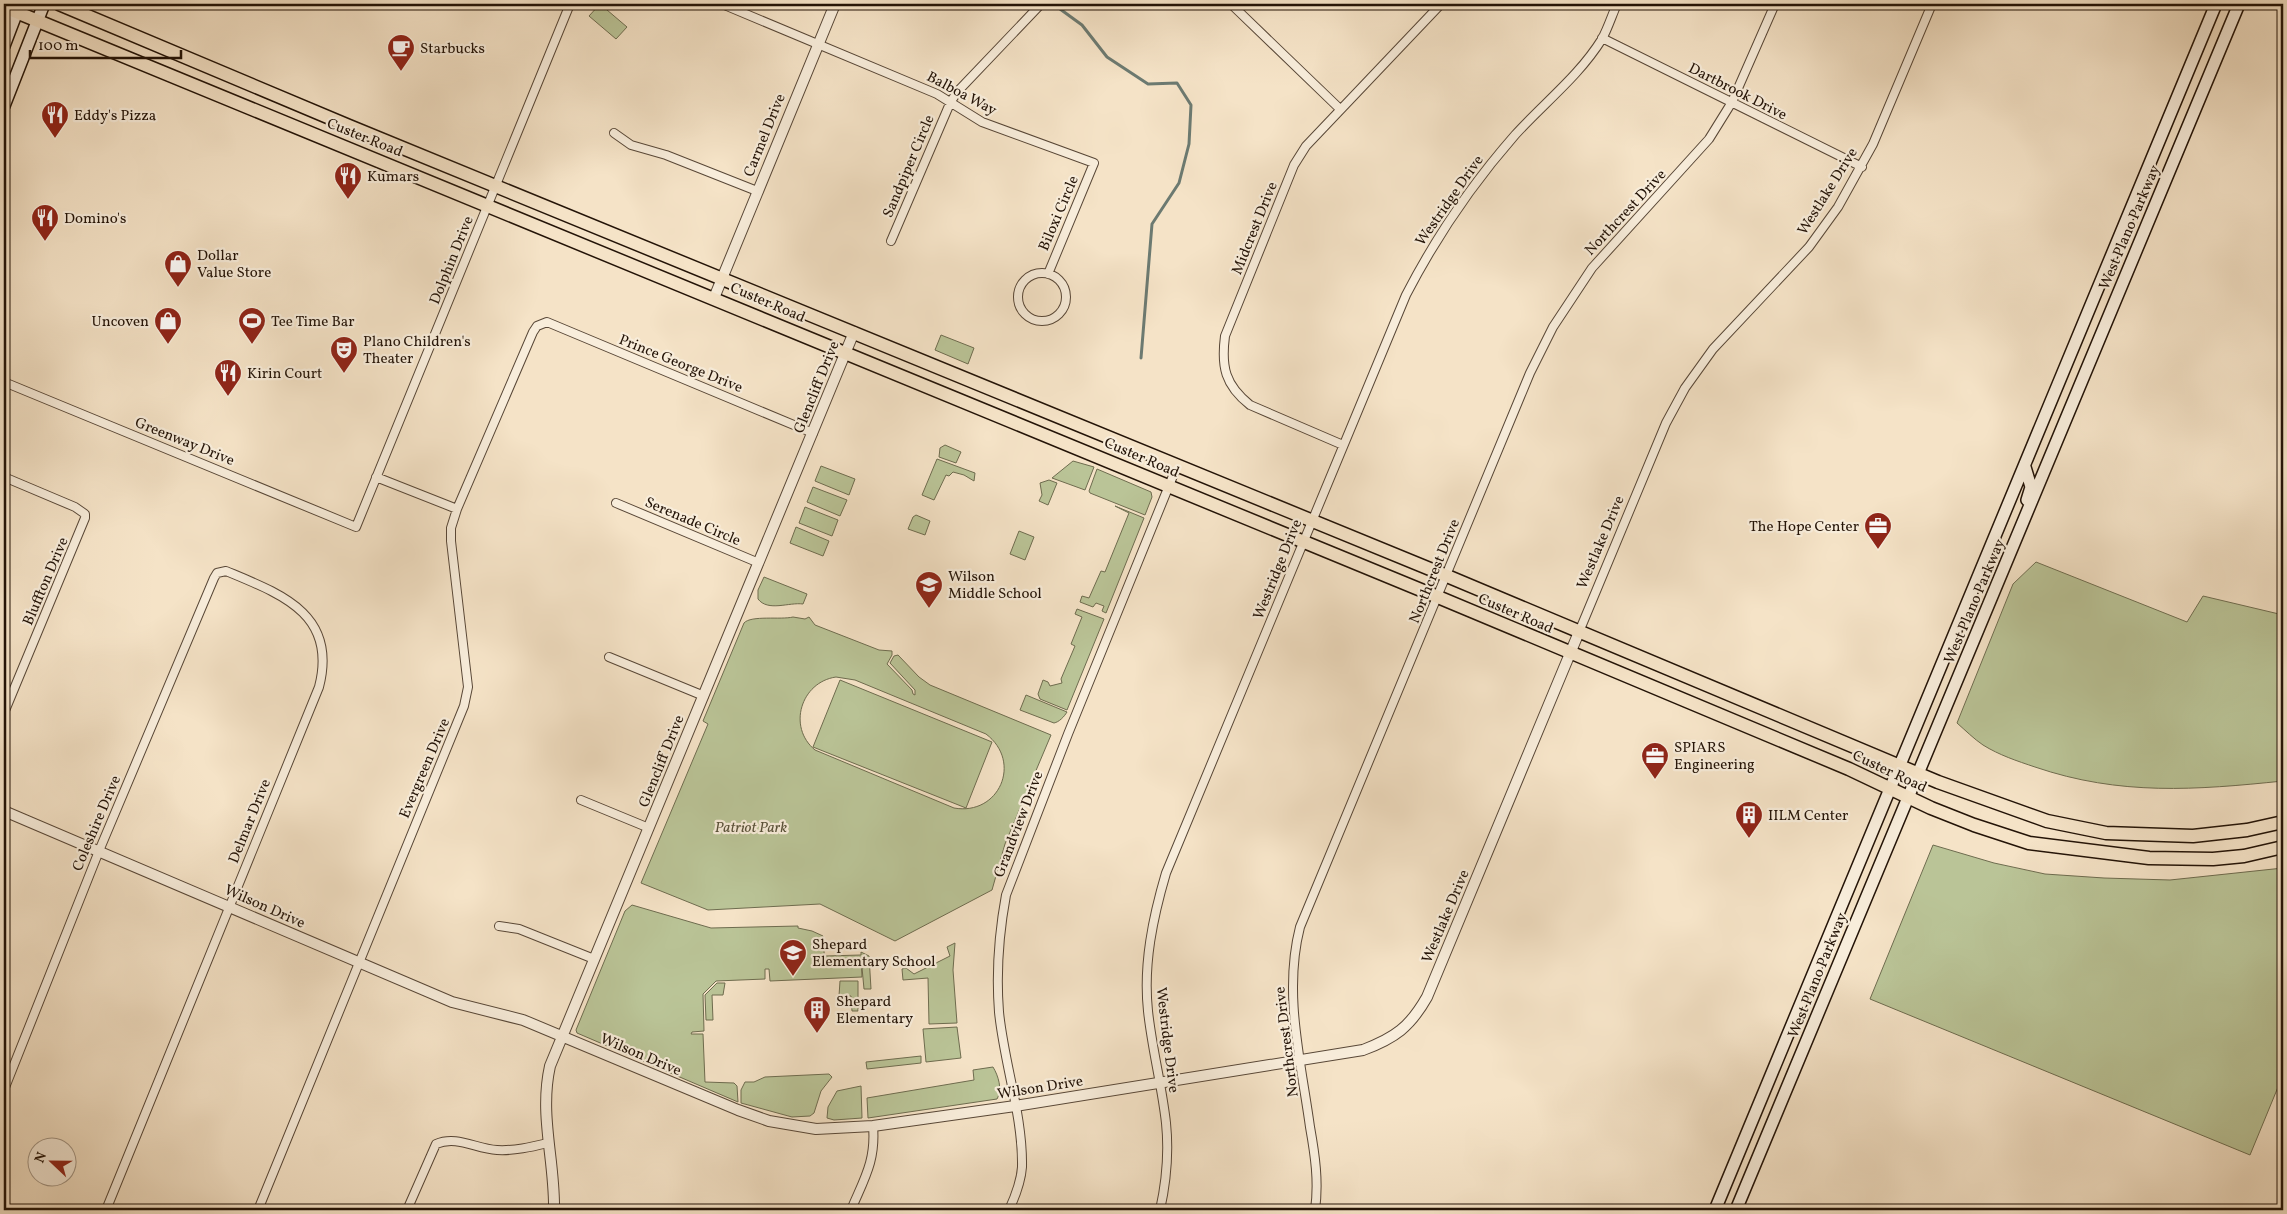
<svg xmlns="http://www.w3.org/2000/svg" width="2287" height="1214" font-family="Vollkorn,serif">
  <rect width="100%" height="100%" fill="#f5e3c7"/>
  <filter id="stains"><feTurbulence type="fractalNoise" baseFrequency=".004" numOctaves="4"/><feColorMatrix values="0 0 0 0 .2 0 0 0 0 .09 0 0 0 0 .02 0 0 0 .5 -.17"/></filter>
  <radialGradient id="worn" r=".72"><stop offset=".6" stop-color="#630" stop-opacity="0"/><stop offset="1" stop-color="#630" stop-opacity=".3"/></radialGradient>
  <path fill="#bac497" stroke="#6e6c4f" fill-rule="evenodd" d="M600 4 627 27 616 39 589 16Z
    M941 335 974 348 968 364 935 350Z
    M945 445 961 452 956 463 939 457 940 448Z
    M937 459 975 473 974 481 964 475 953 472 949 476 946 475 934 500 922 495Z
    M1073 461 1094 467 1085 490 1052 478Z
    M821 466 855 479 849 495 815 481Z
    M1097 469 1151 492 1152 497 1145 515 1090 493 1089 491Z
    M1049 480 1057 483 1048 505 1039 501 1042 495 1040 483Z
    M813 487 847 500 840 516 807 502Z
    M1115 506 1144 518 1106 613 1102 611 1104 606 1096 603 1093 607 1080 602 1082 596 1089 598 1101 571 1105 572 1129 513Z
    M805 507 838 520 832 536 799 523Z
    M916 515 930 521 925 535 908 529 913 517Z
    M796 527 829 541 823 556 790 543Z
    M1019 531 1034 537 1025 560 1010 554Z
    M2036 562 2187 622 2203 596 2279 614 2283 605V781C2196 790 2120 796 2035 767 2017 761 1999 755 1983 745 1974 739 1965 730 1957 723L2013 584Z
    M764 577 807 594 803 604C789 602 768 612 758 599V590Z
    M1077 609 1104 619 1067 710 1040 699 1038 694 1043 680 1048 682 1050 686 1062 683 1061 679 1075 646 1071 644 1082 617 1075 614Z
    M793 617 805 619 809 617 815 625 879 650 892 651V655L887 664 912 690 913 694 915 695V690L890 663 894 656 898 655 919 677 930 685 1051 735 1005 844 992 890 895 941 820 904 708 910 641 883 708 724 703 721 744 623C751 615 781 620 793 617ZM836 677 855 680 986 734C1023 762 999 816 954 808L815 750C787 727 801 682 836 677Z
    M840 680 992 742 966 808 813 747Z
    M1026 695 1067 712C1064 717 1059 722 1054 723L1020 710Z
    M1933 845 1994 863 2045 874 2104 878 2170 880 2283 868V1075L2250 1155 1870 999Z
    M632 905 711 928 798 926V928L812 931 823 936 825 966V956L861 955V952L869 956 871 989H864L861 957 862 977 770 981 769 969H765V979L716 981 703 994 704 1031 692 1032 691 1034H703L705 1082 734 1083 737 1086 738 1102 577 1033 576 1030 625 911Z
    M955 943 953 970 957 1023 929 1024 928 978 903 980 902 969 906 968 914 974 950 956 947 947Z
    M840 981H858V1011H852L851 996H839Z
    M717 983H725L723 995H712L713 1020H706L705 995Z
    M957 1027 961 1058 926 1062 923 1029Z
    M921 1056V1063L867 1069 866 1062Z
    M993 1067C998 1075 1003 1090 997 1099L868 1118 867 1098 974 1080 973 1070Z
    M829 1074 832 1077 821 1091 814 1113 810 1116 792 1117 741 1103V1090L745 1082H754L765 1077Z
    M861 1086 862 1118 834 1120 827 1118 828 1107 837 1091Z"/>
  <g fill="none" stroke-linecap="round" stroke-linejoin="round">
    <path stroke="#6c7a71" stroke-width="3" d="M1060 9 1082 25 1107 57 1148 84 1177 83 1191 105 1189 144 1179 183 1152 224 1141 358"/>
    <defs>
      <path id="minor" d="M722 4 937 94 982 122 1094 163 1048 274
        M1231 4 1340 109
        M1602 38 1862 167
        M614 133 631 145 666 155 757 191
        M891 241 951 101 959 90 1041 4
        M1018 297a24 24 0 1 1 48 0a24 24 0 1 1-48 0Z
        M4 382 356 527 570 4
        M1343 445 1250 405C1225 385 1221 367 1225 336L1294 165 1306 146 1441 4
        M4 477 75 507 85 514V518L4 713
        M376 477 457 509
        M616 503 759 563
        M1579 632 1666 423 1685 388 1713 349 1809 247 1838 207 1873 144 1932 4
        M609 657 704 696
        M581 800 649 828
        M499 926 519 929 594 959
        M4 1090 99 851 214 578 217 573 226 571C281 594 338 614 319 687L106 1210
        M258 1210 464 706 468 687 451 541V528L457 509 533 332 537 326 547 322 813 433
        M407 1210 436 1144C457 1135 476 1149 497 1150 514 1151 531 1147 548 1143
        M851 1210C864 1179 876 1161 873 1126
        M1009 1210C1015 1197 1021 1182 1022 1167 1023 1116 1004 1063 999 1012 996 973 999 933 1006 895L1068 734 1177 466
        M1160 1210C1166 1183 1169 1152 1166 1123 1162 1086 1152 1049 1148 1011 1143 964 1153 917 1166 873L1406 295C1436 237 1472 184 1515 135 1544 103 1579 76 1602 39 1608 28 1612 15 1617 4
        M1315 1210C1319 1182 1315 1155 1310 1127 1301 1061 1283 993 1300 927L1530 373 1553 327 1592 268 1709 139 1732 102 1775 4"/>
      <path id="tertiary" d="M714 298 835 4
        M4 811 452 1002 523 1020 738 1110 769 1121 816 1129 873 1126 1015 1106 1363 1050C1395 1038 1410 1027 1427 997L1579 632
        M554 1210C555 1161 539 1115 550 1066L854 332"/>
      <path id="secondary" d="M4 46 20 4
        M4 106 44 4
        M2025 467 2031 487 2027 500
        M1715 1210 2216 4
        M1736 1210 2239 4
        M2283 1210V1209"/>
      <path id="primary" d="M59 4 349 126 1447 576 1938 782 2047 821 2106 833 2193 836 2247 830 2283 822
        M4 7 1438 597 1849 769 1931 808 1974 825 2029 843 2149 858 2213 859 2244 856 2283 847"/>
    </defs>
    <use href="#minor" stroke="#584737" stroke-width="10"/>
    <use href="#tertiary" stroke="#584737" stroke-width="12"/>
    <use href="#secondary" stroke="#231307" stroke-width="14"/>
    <use href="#primary" stroke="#231307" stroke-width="15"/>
    <use href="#minor" stroke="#f8eddb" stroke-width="8"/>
    <use href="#tertiary" stroke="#f8eddb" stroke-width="10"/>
    <use href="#secondary" stroke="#f8eddb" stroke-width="11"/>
    <use href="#primary" stroke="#f5e3c7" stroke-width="12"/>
  </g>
  <defs>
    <symbol id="cafe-pin" viewBox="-11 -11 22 30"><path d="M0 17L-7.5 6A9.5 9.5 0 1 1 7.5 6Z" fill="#8f2418" stroke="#f8eddb"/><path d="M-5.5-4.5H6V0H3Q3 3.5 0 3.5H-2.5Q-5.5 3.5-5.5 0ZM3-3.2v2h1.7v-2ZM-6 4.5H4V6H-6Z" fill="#fff"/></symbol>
    <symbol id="restaurant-pin" viewBox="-11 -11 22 30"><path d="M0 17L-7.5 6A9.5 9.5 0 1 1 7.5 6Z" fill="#8f2418" stroke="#f8eddb"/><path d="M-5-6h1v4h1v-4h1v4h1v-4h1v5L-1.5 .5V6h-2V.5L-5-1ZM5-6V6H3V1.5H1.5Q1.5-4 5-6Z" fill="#fff"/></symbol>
    <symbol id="shop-pin" viewBox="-11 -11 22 30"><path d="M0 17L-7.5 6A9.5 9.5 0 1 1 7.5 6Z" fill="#8f2418" stroke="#f8eddb"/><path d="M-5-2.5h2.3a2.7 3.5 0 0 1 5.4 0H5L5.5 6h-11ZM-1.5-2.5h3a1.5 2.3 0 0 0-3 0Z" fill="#fff"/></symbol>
    <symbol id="stadium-pin" viewBox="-11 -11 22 30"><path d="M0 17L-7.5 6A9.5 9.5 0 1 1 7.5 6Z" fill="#8f2418" stroke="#f8eddb"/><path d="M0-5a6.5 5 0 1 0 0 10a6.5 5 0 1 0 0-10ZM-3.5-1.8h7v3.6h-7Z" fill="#fff"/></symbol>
    <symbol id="theatre-pin" viewBox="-11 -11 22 30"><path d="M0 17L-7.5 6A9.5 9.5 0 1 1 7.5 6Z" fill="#8f2418" stroke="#f8eddb"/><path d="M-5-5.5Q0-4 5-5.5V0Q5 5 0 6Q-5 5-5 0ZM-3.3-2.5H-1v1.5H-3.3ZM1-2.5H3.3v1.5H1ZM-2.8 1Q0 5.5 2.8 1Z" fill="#fff"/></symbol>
    <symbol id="office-pin" viewBox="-11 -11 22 30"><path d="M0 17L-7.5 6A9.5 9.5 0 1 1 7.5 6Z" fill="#8f2418" stroke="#f8eddb"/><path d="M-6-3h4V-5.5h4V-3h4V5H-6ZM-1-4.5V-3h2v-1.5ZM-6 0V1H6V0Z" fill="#fff"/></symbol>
    <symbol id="school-pin" viewBox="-11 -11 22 30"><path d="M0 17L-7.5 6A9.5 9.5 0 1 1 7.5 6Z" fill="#8f2418" stroke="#f8eddb"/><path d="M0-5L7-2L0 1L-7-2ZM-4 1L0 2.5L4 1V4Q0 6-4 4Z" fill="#fff"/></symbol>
    <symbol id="building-pin" viewBox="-11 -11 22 30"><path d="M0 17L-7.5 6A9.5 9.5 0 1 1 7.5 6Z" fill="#8f2418" stroke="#f8eddb"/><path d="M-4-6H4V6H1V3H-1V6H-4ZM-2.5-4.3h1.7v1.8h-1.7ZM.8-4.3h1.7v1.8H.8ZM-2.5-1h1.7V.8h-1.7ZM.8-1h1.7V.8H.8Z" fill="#fff"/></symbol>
  </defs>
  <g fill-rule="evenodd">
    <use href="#cafe-pin" x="385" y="32" width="32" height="43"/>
    <use href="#restaurant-pin" x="39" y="99" width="32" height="43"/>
    <use href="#restaurant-pin" x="332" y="160" width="32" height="43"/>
    <use href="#restaurant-pin" x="29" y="202" width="32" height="43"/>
    <use href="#shop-pin" x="162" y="248" width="32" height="43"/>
    <use href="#shop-pin" x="152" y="305" width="32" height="43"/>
    <use href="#stadium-pin" x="236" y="305" width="32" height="43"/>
    <use href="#theatre-pin" x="328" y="334" width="32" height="43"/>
    <use href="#restaurant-pin" x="212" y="357" width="32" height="43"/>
    <use href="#office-pin" x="1862" y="510" width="32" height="43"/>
    <use href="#school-pin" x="913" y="569" width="32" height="43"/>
    <use href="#office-pin" x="1639" y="740" width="32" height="43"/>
    <use href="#building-pin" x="1733" y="799" width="32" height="43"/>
    <use href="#school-pin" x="777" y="937" width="32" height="43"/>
    <use href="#building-pin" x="801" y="994" width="32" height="43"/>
  </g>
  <g text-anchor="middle" stroke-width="4.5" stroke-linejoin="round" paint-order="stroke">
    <g font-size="15" fill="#231307" stroke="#f8eddb" text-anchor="start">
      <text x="420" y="53">Starbucks</text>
      <text x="74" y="120">Eddy's Pizza</text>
      <text x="367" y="181">Kumars</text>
      <text x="64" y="223">Domino's</text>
      <text x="197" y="260">Dollar<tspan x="197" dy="17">Value Store</tspan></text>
      <text x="149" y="326" text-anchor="end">Uncoven</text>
      <text x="271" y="326">Tee Time Bar</text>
      <text x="363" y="346">Plano Children's<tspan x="363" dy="17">Theater</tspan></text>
      <text x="247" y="378">Kirin Court</text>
      <text x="1859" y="531" text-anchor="end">The Hope Center</text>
      <text x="948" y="581">Wilson<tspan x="948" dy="17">Middle School</tspan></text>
      <text x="1674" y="752">SPIARS<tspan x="1674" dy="17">Engineering</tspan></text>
      <text x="1768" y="820">IILM Center</text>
      <text x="812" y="949">Shepard<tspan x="812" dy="17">Elementary School</tspan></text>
      <text x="836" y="1006">Shepard<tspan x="836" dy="17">Elementary</tspan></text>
    </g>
    <g font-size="15" fill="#231307" stroke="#f8eddb">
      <text transform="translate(1738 91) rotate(27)" y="5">Dartbrook Drive</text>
      <text transform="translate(962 93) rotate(28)" y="5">Balboa Way</text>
      <text transform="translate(764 135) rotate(-68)" y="5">Carmel Drive</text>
      <text transform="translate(365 137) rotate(22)" y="5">Custer Road</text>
      <text transform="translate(908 166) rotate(-67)" y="5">Sandpiper Circle</text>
      <text transform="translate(1827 191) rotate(-58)" y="5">Westlake Drive</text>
      <text transform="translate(1449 200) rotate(-55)" y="5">Westridge Drive</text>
      <text transform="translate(1625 212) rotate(-47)" y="5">Northcrest Drive</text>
      <text transform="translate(1058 213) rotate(-67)" y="5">Biloxi Circle</text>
      <text transform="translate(2129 227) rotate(-67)" y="5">West Plano Parkway</text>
      <text transform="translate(1254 228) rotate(-68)" y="5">Midcrest Drive</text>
      <text transform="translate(451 260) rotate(-68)" y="5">Dolphin Drive</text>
      <text transform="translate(768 302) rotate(23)" y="5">Custer Road</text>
      <text transform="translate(681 363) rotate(22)" y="5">Prince George Drive</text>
      <text transform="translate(816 387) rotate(-68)" y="5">Glencliff Drive</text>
      <text transform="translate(185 441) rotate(22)" y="5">Greenway Drive</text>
      <text transform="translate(1142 457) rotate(23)" y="5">Custer Road</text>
      <text transform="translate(693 521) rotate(23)" y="5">Serenade Circle</text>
      <text transform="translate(1600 542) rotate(-67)" y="5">Westlake Drive</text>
      <text transform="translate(1277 569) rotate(-68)" y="5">Westridge Drive</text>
      <text transform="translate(1434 571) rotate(-68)" y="5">Northcrest Drive</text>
      <text transform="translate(45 581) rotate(-67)" y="5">Bluffton Drive</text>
      <text transform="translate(1974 601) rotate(-67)" y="5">West Plano Parkway</text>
      <text transform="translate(1516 613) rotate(23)" y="5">Custer Road</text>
      <text transform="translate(661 761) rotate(-68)" y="5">Glencliff Drive</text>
      <text transform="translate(424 768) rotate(-67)" y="5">Evergreen Drive</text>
      <text transform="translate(1890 771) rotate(25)" y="5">Custer Road</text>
      <text transform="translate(249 821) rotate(-68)" y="5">Delmar Drive</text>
      <text transform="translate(96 823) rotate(-67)" y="5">Coleshire Drive</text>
      <text transform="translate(1018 824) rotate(-69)" y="5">Grandview Drive</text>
      <text transform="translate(265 906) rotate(24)" y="5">Wilson Drive</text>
      <text transform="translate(1445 916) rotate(-67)" y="5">Westlake Drive</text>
      <text transform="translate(1817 975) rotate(-68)" y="5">West Plano Parkway</text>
      <text transform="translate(1168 1040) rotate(83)" y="5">Westridge Drive</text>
      <text transform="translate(1286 1042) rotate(-97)" y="5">Northcrest Drive</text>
      <text transform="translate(641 1054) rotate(23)" y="5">Wilson Drive</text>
      <text transform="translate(1040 1087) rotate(-9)" y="5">Wilson Drive</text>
    </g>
    <g font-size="15" font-style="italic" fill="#585139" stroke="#f8eddb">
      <text x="751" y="832">Patriot Park</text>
    </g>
  </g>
  <rect width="2287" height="1214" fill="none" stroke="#f5e3c7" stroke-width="20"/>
  <rect x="5" y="5" width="2277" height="1204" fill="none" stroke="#231307" stroke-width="2.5"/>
  <rect x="10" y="10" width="2267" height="1194" fill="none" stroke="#231307"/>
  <g transform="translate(52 1162) rotate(292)"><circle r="24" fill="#f8eddb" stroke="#a39686"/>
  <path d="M0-4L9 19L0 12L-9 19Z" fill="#8f2418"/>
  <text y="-8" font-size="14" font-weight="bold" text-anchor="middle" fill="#231307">N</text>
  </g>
  <path d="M30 50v8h151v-8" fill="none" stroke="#231307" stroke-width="2.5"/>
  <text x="38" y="50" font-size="15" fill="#231307" stroke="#f8eddb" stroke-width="4" paint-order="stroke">100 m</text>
  <rect width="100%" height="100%" filter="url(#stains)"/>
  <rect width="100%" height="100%" fill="url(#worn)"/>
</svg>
